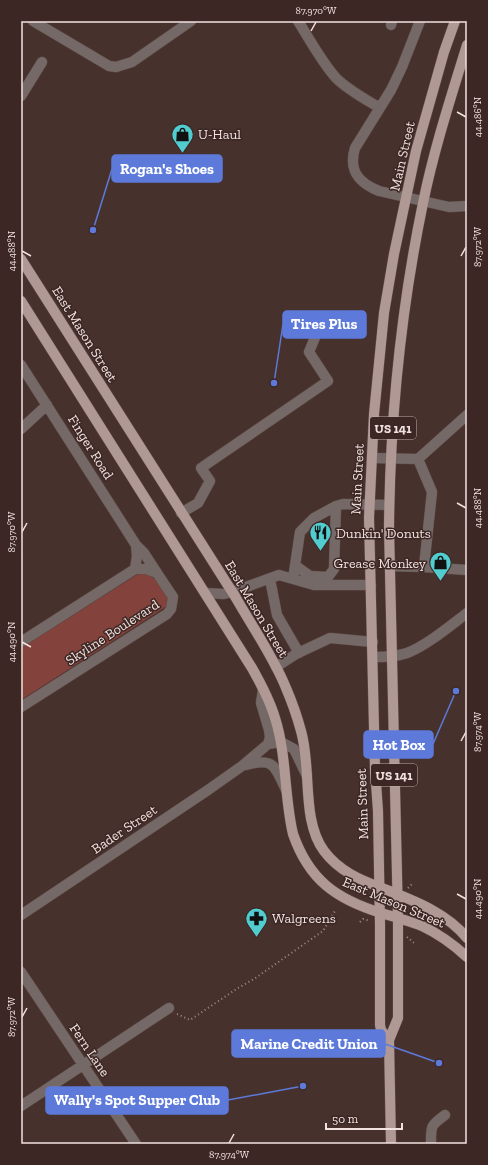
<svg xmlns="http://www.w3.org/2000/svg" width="488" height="1165" font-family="'Zilla Slab',serif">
  <rect width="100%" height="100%" fill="#47312d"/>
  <path fill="#83423b" d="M138 574C155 572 160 586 168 597L167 606 21 700V648Z"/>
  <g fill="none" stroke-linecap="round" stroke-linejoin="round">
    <defs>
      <path id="minor" d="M33 21 109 66 116 67 132 62 191 21
        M298 21C310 40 321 61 336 78 348 90 365 99 380 108
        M420 21 402 67 391 90 355 148C348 171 359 183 379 191L449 207 467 206
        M391 25 392 21
        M21 96 42 62
        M21 365 136 545 144 553 157 573
        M21 429 47 405
        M372 458 418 459 467 415
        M181 513 198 503 210 481 201 468 328 381 309 352 316 335
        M296 566 310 576 328 577 334 569 336 506
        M390 566 424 567 432 492 418 459
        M424 567 467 570
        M135 569 137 556 136 545
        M270 579 277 615 299 653
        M293 579 300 532 314 518 336 506 343 504 389 505
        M205 593 224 594 232 592 279 575 314 585H371
        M21 642 135 569H146L157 573 173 597 171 609 167 614 21 707
        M373 657C385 657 396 657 407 653 426 646 450 626 467 613
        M276 667 296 654 330 638 373 642
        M263 689 261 703 269 730 270 737 268 744
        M246 765C275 757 275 767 286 790
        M21 915 208 790 242 766 268 744 281 742 294 749 307 776
        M21 972 136 1144
        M21 1106 169 1008
        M431 1144C431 1126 430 1126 445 1115"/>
      <path id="major" d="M21 259 236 598C252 626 274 658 286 688 292 702 297 716 301 731 312 768 301 820 324 851 339 871 360 880 382 888 412 900 446 912 467 938
        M21 301 252 668C261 684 270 701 275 718 287 756 284 796 293 834 309 880 336 899 381 913 395 917 409 921 422 926 439 934 453 944 467 957
        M389 1040 381 1030 380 1025V925L378 811 375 769 369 518 374 414 384 313 394 254 416 151 444 52 455 21
        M391 1144 389 1040 398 1018V918L389 528C390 419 401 309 423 203 434 149 451 97 467 45"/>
    </defs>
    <use href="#minor" stroke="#624d4a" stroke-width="11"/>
    <use href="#major" stroke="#624d4a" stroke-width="11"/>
    <path stroke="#a08d8b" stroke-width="2" stroke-dasharray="1 3" stroke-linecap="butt" d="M408 888 413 883
      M360 922 363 919 370 921
      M407 937 414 943
      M177 1014 190 1020 238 988 254 979 323 931 335 911"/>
    <use href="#minor" stroke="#746967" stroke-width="10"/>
    <use href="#major" stroke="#b09995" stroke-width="10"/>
  </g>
  <path fill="none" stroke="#f1e2e0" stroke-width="1.5" d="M311 31 316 22M457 112 466 117M22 251 31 256M461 256 466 247M457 503 466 508M22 532 27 523M22 642 31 647M461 741 466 732M457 894 466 899M22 1017 27 1008M229 1143 234 1134"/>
  <defs>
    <symbol id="shop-pin" viewBox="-11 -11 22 30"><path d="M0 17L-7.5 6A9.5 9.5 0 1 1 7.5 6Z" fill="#52cdcf" stroke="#3c2724"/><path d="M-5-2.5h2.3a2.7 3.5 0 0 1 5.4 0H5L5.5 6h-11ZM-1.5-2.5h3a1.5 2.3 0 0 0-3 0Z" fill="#111"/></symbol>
    <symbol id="restaurant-pin" viewBox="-11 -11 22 30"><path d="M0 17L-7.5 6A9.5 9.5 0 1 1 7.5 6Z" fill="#52cdcf" stroke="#3c2724"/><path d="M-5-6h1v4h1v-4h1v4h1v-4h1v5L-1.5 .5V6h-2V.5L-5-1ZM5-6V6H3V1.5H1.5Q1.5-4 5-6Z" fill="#111"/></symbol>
    <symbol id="pharmacy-pin" viewBox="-11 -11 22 30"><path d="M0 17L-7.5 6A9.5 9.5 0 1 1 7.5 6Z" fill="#52cdcf" stroke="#3c2724"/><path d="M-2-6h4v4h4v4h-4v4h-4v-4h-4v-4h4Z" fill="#111"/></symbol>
  </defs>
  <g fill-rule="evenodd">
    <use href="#shop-pin" x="170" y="122" width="25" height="34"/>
    <use href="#restaurant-pin" x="308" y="520" width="25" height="34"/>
    <use href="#shop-pin" x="428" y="550" width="25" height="34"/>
    <use href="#pharmacy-pin" x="244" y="906" width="25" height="34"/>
  </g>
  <g text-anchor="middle" stroke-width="3" stroke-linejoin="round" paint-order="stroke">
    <g fill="#3c2724" stroke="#bbaaa8" stroke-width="1">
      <rect x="370" y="417" width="46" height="22" rx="3"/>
      <rect x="371" y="764" width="46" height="22" rx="3"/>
    </g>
    <g font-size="13" font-weight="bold" fill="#f1e2e0">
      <text x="393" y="433">US 141</text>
      <text x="394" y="780">US 141</text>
    </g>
    <g font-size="14" fill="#f1e2e0" stroke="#3c2724" text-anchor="start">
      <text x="198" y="139">U-Haul</text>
      <text x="336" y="538">Dunkin' Donuts</text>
      <text x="426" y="568" text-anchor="end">Grease Monkey</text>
      <text x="272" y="923">Walgreens</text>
    </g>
    <g font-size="14" fill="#f1e2e0" stroke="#3c2724">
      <text transform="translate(402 156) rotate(-77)" y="5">Main Street</text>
      <text transform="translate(85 334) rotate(58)" y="5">East Mason Street</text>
      <text transform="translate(91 447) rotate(58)" y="5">Finger Road</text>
      <text transform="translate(357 479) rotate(-87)" y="5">Main Street</text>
      <text transform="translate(257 609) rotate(59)" y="5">East Mason Street</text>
      <text transform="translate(112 632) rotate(-33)" y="5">Skyline Boulevard</text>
      <text transform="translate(362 804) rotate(-92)" y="5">Main Street</text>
      <text transform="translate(124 829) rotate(-34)" y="5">Bader Street</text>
      <text transform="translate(394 902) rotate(23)" y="5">East Mason Street</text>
      <text transform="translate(90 1050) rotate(56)" y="5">Fern Lane</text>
    </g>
  </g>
  <path fill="none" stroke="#5d7ada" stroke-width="1.5" d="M93 230L112 169M274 383L283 324M456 691L433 744M439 1063L385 1044M303 1086L228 1100"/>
  <g fill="#5d7ada" stroke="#3c2724" stroke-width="1.5">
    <circle cx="93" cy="230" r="4"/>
    <circle cx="274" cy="383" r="4"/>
    <circle cx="456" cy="691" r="4"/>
    <circle cx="439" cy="1063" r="4"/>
    <circle cx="303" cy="1086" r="4"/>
  </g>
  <g fill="#5d7ada" stroke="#5d7ada" stroke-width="1.5">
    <rect x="112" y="155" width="110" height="27" rx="4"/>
    <rect x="283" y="311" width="83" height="27" rx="4"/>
    <rect x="364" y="731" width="69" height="27" rx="4"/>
    <rect x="232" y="1030" width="153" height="27" rx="4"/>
    <rect x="46" y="1087" width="182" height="27" rx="4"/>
  </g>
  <g font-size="15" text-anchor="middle" font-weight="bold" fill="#fff">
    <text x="167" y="174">Rogan's Shoes</text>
    <text x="324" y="329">Tires Plus</text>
    <text x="399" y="750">Hot Box</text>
    <text x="309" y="1049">Marine Credit Union</text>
    <text x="137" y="1105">Wally's Spot Supper Club</text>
  </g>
  <rect width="488" height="1165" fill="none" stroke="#3c2724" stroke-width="44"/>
  <path d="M326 1123v6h76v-6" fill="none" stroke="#f1e2e0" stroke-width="2"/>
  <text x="332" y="1123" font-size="12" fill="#f1e2e0" stroke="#3c2724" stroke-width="3" paint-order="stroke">50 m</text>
  <rect x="22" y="22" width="444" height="1121" fill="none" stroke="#f1e2e0" stroke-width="1.5"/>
  <g font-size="10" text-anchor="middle" fill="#f1e2e0">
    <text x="316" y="14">87.970°W</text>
    <text transform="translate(477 117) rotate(-90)" y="4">44.486°N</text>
    <text transform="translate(477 247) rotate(-90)" y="4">87.972°W</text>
    <text transform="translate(11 251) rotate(-90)" y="4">44.488°N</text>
    <text transform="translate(477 508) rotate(-90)" y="4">44.488°N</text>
    <text transform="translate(11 532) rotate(-90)" y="4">87.970°W</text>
    <text transform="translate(11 642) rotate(-90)" y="4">44.490°N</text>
    <text transform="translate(477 732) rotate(-90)" y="4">87.974°W</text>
    <text transform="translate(477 899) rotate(-90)" y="4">44.490°N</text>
    <text transform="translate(11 1017) rotate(-90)" y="4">87.972°W</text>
    <text x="229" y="1158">87.974°W</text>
  </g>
</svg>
